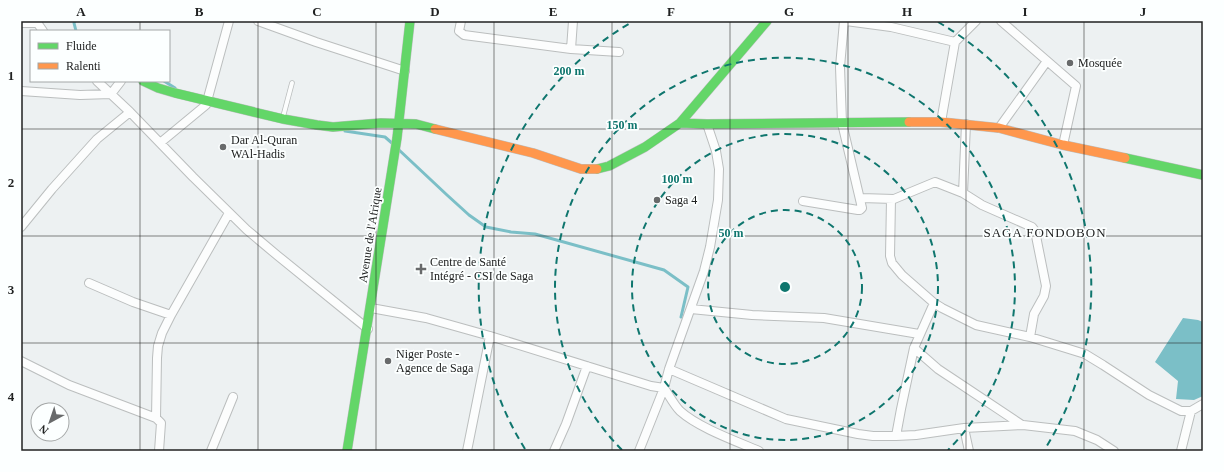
<svg xmlns="http://www.w3.org/2000/svg" width="1224" height="472" font-family="'Times New Roman',serif">
  <rect width="100%" height="100%" fill="#edf1f2"/>
  <path fill="#7bbfc7" d="M1183 318 1198 320 1203 322V396L1194 400 1176 399 1178 381 1155 362Z"/>
  <g fill="none" stroke-linecap="round" stroke-linejoin="round">
    <path stroke="#7bbfc7" stroke-width="3" d="M75 21 74 23 76 31
      M164 81 175 88
      M345 131 385 137 393 144
      M398 149 447 195 469 215 486 227 511 232 535 234 664 270 688 287 681 317"/>
    <defs>
      <path id="lane" d="M283 117 292 83"/>
      <path id="street" d="M36 21 43 31
        M258 21 316 42 405 71
        M461 21 459 31 464 35 571 49 619 52
        M846 21 891 27 955 42
        M1001 21 1076 86 1063 145
        M21 23H38
        M571 49 573 21
        M97 81 130 112 193 177 247 230 278 256 368 329
        M21 91 80 95 111 94 121 81
        M941 122 955 42 976 21
        M999 128 1047 61
        M160 143 206 105 229 21
        M963 193 982 205 1032 227 1035 231 1046 286 1044 296 1034 314 1030 337
        M861 198 894 199 935 182 963 193 966 124
        M891 199 890 256 892 263 902 275 934 303 942 308 976 325 1030 337 1085 354 1103 365 1149 395 1181 411H1191L1203 404
        M803 201 858 210H860L862 208 842 123 840 67 844 21
        M21 227 52 189 97 139 130 112
        M89 283 133 302 171 315
        M371 308 426 318 490 336 651 386 664 388C669 395 674 405 680 411 699 428 736 441 759 451
        M691 309 752 315 824 318 919 334
        M914 348 938 369 1022 425
        M21 361 69 385 156 418 161 423 159 451
        M669 369 786 419 858 434 873 436H896L901 409 914 348 934 303
        M156 418 157 358 158 346 162 333 171 315 229 213
        M964 428 969 451
        M896 436 916 435 964 428 1023 425 1075 431 1097 440 1114 451
        M211 451 233 397
        M467 451 490 336
        M554 451 566 424 587 366
        M639 451 664 388 669 369 704 271 710 247 718 200 719 169 716 151 707 124
        M1181 451 1191 411"/>
      <path id="fast" d="M143 81 158 88 175 93 283 119 317 125 333 127 381 123 416 124 435 129
        M680 123 707 124 909 122
        M1125 158 1203 175
        M597 169 609 166 645 147 680 123 767 21
        M347 451 397 138 410 21"/>
      <path id="slow" d="M909 122H941L999 128 1063 145 1125 158
        M435 129 533 153 581 169H597"/>
    </defs>
    <use href="#lane" stroke="#bbbebe" stroke-width="5.5"/>
    <use href="#street" stroke="#bbbebe" stroke-width="10"/>
    <use href="#fast" stroke="#bbbebe" stroke-width="10"/>
    <use href="#slow" stroke="#bbbebe" stroke-width="10"/>
    <use href="#lane" stroke="#fcfdfd" stroke-width="4"/>
    <use href="#street" stroke="#fcfdfd" stroke-width="8"/>
    <use href="#fast" stroke="#63d668" stroke-width="9"/>
    <use href="#slow" stroke="#ff974d" stroke-width="9"/>
  </g>
  <path fill="none" stroke="#202222" stroke-width="1" stroke-opacity="0.55" d="M140 21V31M258 21V451M376 21V451M494 21V451M612 21V451M730 21V451M848 21V451M966 21V451M1084 21V451M140 81V451M21 129H1203M21 236H1203M21 343H1203"/>
  <g fill="none" stroke="#0f766e" stroke-width="2" stroke-dasharray="7 5">
    <circle cx="785" cy="287" r="77"/>
    <circle cx="785" cy="287" r="153"/>
    <path d="M622 450A230 230 0 1 1 948 450"/>
    <path d="M525 449A306 306 0 0 1 632 22M938 22A306 306 0 0 1 1045 449"/>
  </g>
  <g fill="#686a6b" stroke="#fcffff" stroke-width="1.5">
    <circle cx="1070" cy="63" r="4"/>
    <circle cx="223" cy="147" r="4"/>
    <circle cx="657" cy="200" r="4"/>
    <path d="M419 263h4v4h4v4h-4v4h-4v-4h-4v-4h4z"/>
    <circle cx="388" cy="361" r="4"/>
  </g>
  <g text-anchor="middle" stroke-width="3.5" stroke-linejoin="round" paint-order="stroke">
    <g font-size="12" fill="#202222" stroke="#fcffff" text-anchor="start">
      <text x="1078" y="67">Mosquée</text>
      <text x="231" y="144">Dar Al-Quran<tspan x="231" dy="14">WAl-Hadis</tspan></text>
      <text x="665" y="204">Saga 4</text>
      <text x="430" y="266">Centre de Santé<tspan x="430" dy="14">Intégré - CSI de Saga</tspan></text>
      <text x="396" y="358">Niger Poste -<tspan x="396" dy="14">Agence de Saga</tspan></text>
    </g>
    <g font-size="12" fill="#202222" stroke="#fcffff">
      <text transform="translate(370 235) rotate(-81)" y="4">Avenue de l'Afrique</text>
    </g>
    <g font-size="13" letter-spacing="1" fill="#202222" stroke="#fcffff">
      <text x="1045" y="237">SAGA FONDOBON</text>
    </g>
  </g>
  <circle cx="785" cy="287" r="6" fill="#0f766e" stroke="#fcffff" stroke-width="2"/>
  <g font-size="12" text-anchor="middle" font-weight="bold" fill="#0f766e" stroke="#fcffff" stroke-width="3.5" stroke-linejoin="round" paint-order="stroke">
    <text x="569" y="75">200 m</text>
    <text x="622" y="129">150 m</text>
    <text x="677" y="183">100 m</text>
    <text x="731" y="237">50 m</text>
  </g>
  <rect width="1224" height="472" fill="none" stroke="#fcffff" stroke-width="44"/>
  <rect x="30" y="30" width="140" height="52" fill="#fcffff" stroke="#a4a7a7"/>
  <rect x="38" y="43" width="20" height="6" fill="#63d668" stroke="#a4a7a7"/>
  <text x="66" y="50" font-size="12" fill="#202222">Fluide</text>
  <rect x="38" y="63" width="20" height="6" fill="#ff974d" stroke="#a4a7a7"/>
  <text x="66" y="70" font-size="12" fill="#202222">Ralenti</text>
  <g transform="translate(50 422) rotate(220)"><circle r="19" fill="#fcffff" stroke="#a4a7a7"/>
  <path d="M0-3L7 15L0 10L-7 15Z" fill="#686a6b"/>
  <text y="-6" font-size="11" font-weight="bold" text-anchor="middle" fill="#202222">N</text>
  </g>
  <rect x="22" y="22" width="1180" height="428" fill="none" stroke="#202222" stroke-width="1.5"/>
  <g font-size="13" text-anchor="middle" font-weight="bold" fill="#202222">
    <text x="81" y="16">A</text>
    <text x="199" y="16">B</text>
    <text x="317" y="16">C</text>
    <text x="435" y="16">D</text>
    <text x="553" y="16">E</text>
    <text x="671" y="16">F</text>
    <text x="789" y="16">G</text>
    <text x="907" y="16">H</text>
    <text x="1025" y="16">I</text>
    <text x="1143" y="16">J</text>
    <text x="11" y="80">1</text>
    <text x="11" y="187">2</text>
    <text x="11" y="294">3</text>
    <text x="11" y="401">4</text>
  </g>
</svg>
